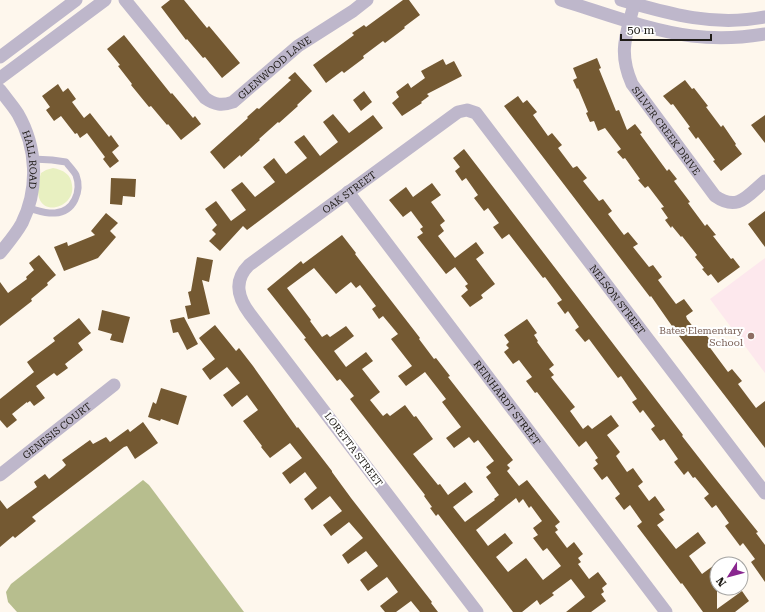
<svg xmlns="http://www.w3.org/2000/svg" width="765" height="612" font-family="'Roboto Serif',serif">
  <rect width="100%" height="100%" fill="#fef7ed"/>
  <path fill="#fde8ed" d="M765 258V373L710 299Z"/>
  <path fill="#e8f0c1" d="M53 168C63 170 71 174 72 185 77 211 25 223 41 173L46 170Z"/>
  <path fill="#b7be8e" d="M143 480 149 485 244 612H17L8 602 6 592 11 584Z"/>
  <path fill="#745932" fill-rule="evenodd" d="M170 0H184L207 28 209 26 240 63 222 78 205 57 203 58 187 39 186 40 161 7Z
    M403 0H409L420 15 404 27 405 28 385 43 383 41 363 56 364 58 344 73 342 71 326 83 313 65 354 35 352 33 364 25 366 27Z
    M124 35 171 94 172 93 193 118 195 116 201 124 181 140 168 124 167 125 151 106 149 107 131 85 132 84 118 66 120 65 107 49Z
    M597 58 601 68 599 69 610 96 616 111 619 110 627 130 635 124 642 133 640 134 667 171 669 169 677 179 674 181 690 202 688 203 705 226 707 224 716 235 713 236 731 259 733 258 740 267 718 283 711 274 708 276 702 269 704 268 695 257 697 255 682 236 681 237 672 226 671 228 665 220 668 218 661 208 664 207 648 186 645 188 638 180 640 179 625 158 623 159 617 152 621 149 605 128 598 131 594 121 590 122 586 113 588 112 578 88 577 89 573 80 577 78 573 68Z
    M443 59 446 65 454 61 462 76 427 94 429 96 421 102 422 103 402 116 392 103 399 97 396 92 408 83 411 88 425 78 421 71Z
    M295 72 312 91 297 105 298 106 279 123 278 122 259 139 260 140 241 157 240 155 224 169 210 152 248 118 247 117 257 108 259 109 291 80 288 78Z
    M685 80 692 89 694 88 708 106 706 107 721 127 723 125 736 144 735 145 742 154 721 171 713 161 715 160 698 137 696 139 688 128 690 127 673 104 671 105 663 96Z
    M58 84 63 92 68 88 76 99 72 102 84 118 90 113 109 137 111 135 119 146 112 152 119 161 110 168 103 159 105 157 87 133 80 138 77 133 75 134 61 116 54 121 46 110 50 107 42 96Z
    M364 91 372 102 361 111 353 100Z
    M518 96 523 103 527 100 537 112 533 115 548 136 552 133 562 145 558 148 573 168 577 166 587 178 583 181 599 201 603 199 612 211 608 214 624 235 628 232 638 244 633 247 649 267 653 265 662 277 658 280 676 304 684 299 693 311 686 316 687 319 698 333 702 330 712 342 708 345 728 372 732 369 742 381 738 384 756 408 765 401V448L679 336 651 296 650 297 504 106Z
    M333 114 349 133 373 115 383 128 247 230 243 226 220 251 209 241 216 234 212 230 217 225 205 209 216 201 231 221 246 210 231 190 242 182 255 197 275 182 263 167 274 158 286 174 307 158 294 142 304 135 320 156 338 142 323 122Z
    M765 115V143L751 125Z
    M464 149 683 435 682 436 714 477 758 532 756 533 765 545V582L751 562 755 559 743 543 740 546 725 526 729 523 716 505 712 508 704 498 709 494 695 477 693 478 688 471 684 475 674 462 678 459 664 439 660 441 651 429 655 426 643 410 640 413 632 402 637 399 621 376 618 378 589 339 585 342 575 330 579 327 568 311 565 314 557 303 562 300 545 277 543 278 509 234 502 239 493 227 499 223 488 208 484 211 474 198 478 195 466 178 462 181 455 171 460 167 453 158Z
    M111 178 136 179 135 197 123 196 122 205 110 204Z
    M432 183 441 195 431 202 445 221 440 225 444 231 438 236 455 258 476 242 484 253 476 259 495 284 481 295 483 298 470 307 461 296 468 290 465 286 468 284 455 267 446 274 417 237 423 233 420 229 423 227 411 211 403 217 389 200 406 187 413 197Z
    M765 211V247L748 224Z
    M106 213 118 223 110 231 116 237 98 258 64 271 54 247 67 242 68 246 95 235 91 231Z
    M342 235 356 253 355 254 420 338 419 339 434 359 436 358 450 376 448 377 513 460 507 465 510 468 507 471 519 486 527 480 560 522 555 526 558 530 555 532 567 548 574 542 583 554 578 558 581 562 578 564 589 579 598 572 607 584 602 588 604 592 601 594 606 601 591 612H566L585 597 571 579 552 593 554 595 540 605 537 600 522 612H513L438 514 436 516 430 508 432 507 424 496 425 495 350 399 354 396 340 379 337 381 304 339 306 338 267 289 301 261 303 264ZM314 268 336 294 351 282 356 288 360 285 376 306 372 309 379 319 383 316 398 334 391 339 412 366 398 376 406 386 425 372 446 399 442 402 461 427 446 438 454 448 469 437 474 443 478 440 494 461 486 467 491 473 486 477 499 495 494 499 495 500 465 522 453 507 473 492 465 482 448 495 440 484 438 485 413 454 433 439 416 416 414 417 405 405 390 416 387 413 383 416 370 400 380 392 362 369 373 361 366 352 346 367 334 351 354 336 346 326 330 337 327 334 322 337 310 321 311 320 287 288ZM516 498 519 503 523 499 529 508 531 506 542 521 533 528 538 535 533 538 543 551 547 548 561 566 543 580 526 558 508 572 496 557 513 543 505 533 488 546 476 530Z
    M39 255 56 275 47 283 48 285 31 299 32 301 0 326V282L8 293 27 279 26 277 34 270 29 263Z
    M197 257 213 260 209 282 202 280 210 314 188 319 185 306 191 305 188 292 191 291Z
    M102 310 130 317 123 343 110 340 112 334 98 330Z
    M184 317 198 344 187 350 178 332 173 333 170 320Z
    M79 318 91 333 78 343 83 350 65 364 68 368 57 376 54 373 36 386 45 398 34 406 30 401 27 403V402L12 414 17 420 7 428 0 420V399L34 372 27 362 55 341 53 338Z
    M527 319 537 333 534 335 538 341 537 342 554 365 549 369 554 375 551 377 575 407 570 411 583 429 588 425 592 429 611 415 619 426 607 435 620 452 616 456 627 472 633 468 643 482 638 486 649 501 655 496 665 510 659 514 664 520 657 525 676 549 698 532 706 543 689 556 702 574 717 563V609L742 591 749 601 735 612H703L682 583 681 584 637 526 642 522 630 505 624 510 615 498 620 494 607 476 602 480 593 468 598 464 595 460 598 458 586 441 579 447 537 392 535 393 526 381 532 377 519 360 513 364 504 352 509 348 506 345 509 342 504 335Z
    M215 325 236 351 239 348 253 366 297 428 298 427 332 471V472L351 498 432 602 431 603 438 612H420L411 601 396 612H385L380 606 398 592 387 577 368 591 360 580 378 566 366 551 348 564 342 555 363 538 349 522 331 536 323 525 342 511 330 496 312 510 304 499 317 488 305 472 290 484 282 473 302 458 290 443 270 458 261 447 262 446 243 421 258 410 247 395 232 407 223 395 240 383 227 367 210 380 202 369 215 359 199 338Z
    M161 388 187 396 178 425 161 419 160 421 148 417 153 402 156 404Z
    M143 422 158 443 135 459 127 446 124 447 32 517 36 521 15 538 13 536 0 547V500L7 509 37 487 34 482 45 474 49 479 63 468 66 465 62 460 90 440 93 444 106 437 110 442 128 429 130 432Z"/>
  <g fill="none" stroke-linecap="round" stroke-linejoin="round">
    <path stroke="#beb7cb" stroke-width="7" d="M28 208C37 210 46 214 55 213 74 212 82 191 76 175 74 171 69 166 66 162L52 160 33 159"/>
    <g stroke="#beb7cb" stroke-width="13">
      <path id="s1" d="M125 0 205 98C215 105 222 106 233 102L298 46 353 11 367 0"/>
      <path d="M561 0C604 13 647 30 692 36 716 39 741 38 765 34"/>
      <path d="M621 0C670 14 714 27 765 17"/>
      <path id="s2" d="M634 4C626 36 618 52 632 84L715 196C738 212 747 196 765 181"/>
      <path d="M0 57 76 0"/>
      <path d="M0 78 105 0"/>
      <path id="s3" d="M0 90C6 98 13 106 18 114 37 147 39 189 22 223 16 234 8 243 0 253"/>
      <path id="s4" d="M348 192 666 612"/>
      <path id="s5" d="M0 475 114 385"/>
      <path id="s6" d="M477 612 250 314C238 298 233 281 249 265L458 112 467 110 476 113 765 493"/>
    </g>
  </g>
  <circle fill="#8d6e63" stroke="#fff" stroke-width="1.5" cx="751" cy="336" r="4"/>
  <g text-anchor="middle" stroke-width="4" stroke-linejoin="round" paint-order="stroke">
    <g font-size="10" fill="#1e1b16" stroke="#fff">
      <text dy="4" stroke="none"><textPath href="#s1" startOffset="210">GLENWOOD LANE</textPath></text>
      <text dy="4" stroke="none"><textPath href="#s2" startOffset="140">SILVER CREEK DRIVE</textPath></text>
      <text dy="4" stroke="none"><textPath href="#s3" startOffset="78">HALL ROAD</textPath></text>
      <text dy="4" stroke="none"><textPath href="#s6" startOffset="553">OAK STREET</textPath></text>
      <text dy="4" stroke="none"><textPath href="#s6" startOffset="941">NELSON STREET</textPath></text>
      <text dy="4" stroke="none"><textPath href="#s4" startOffset="264">REINHARDT STREET</textPath></text>
      <text dy="4" stroke="none"><textPath href="#s5" startOffset="72">GENESIS COURT</textPath></text>
      <text transform="translate(354 449) rotate(53)" y="4">LORETTA STREET</text>
    </g>
    <g font-size="10" fill="#785e54" stroke="#fff" text-anchor="end">
      <text x="743" y="334">Bates Elementary<tspan x="743" dy="12">School</tspan></text>
    </g>
  </g>
  <g transform="translate(729 576) rotate(234)"><circle r="19" fill="#ffffff" stroke="#a5a4a2"/>
  <path d="M0-3L7 15L0 10L-7 15Z" fill="#89268f"/>
  <text y="-6" font-size="11" font-weight="bold" text-anchor="middle" fill="#1e1b16">N</text>
  </g>
  <path d="M621 34v6h90v-6" fill="none" stroke="#1e1b16" stroke-width="2"/>
  <text x="627" y="34" font-size="12" fill="#1e1b16" stroke="#ffffff" stroke-width="3" paint-order="stroke">50 m</text>
</svg>
